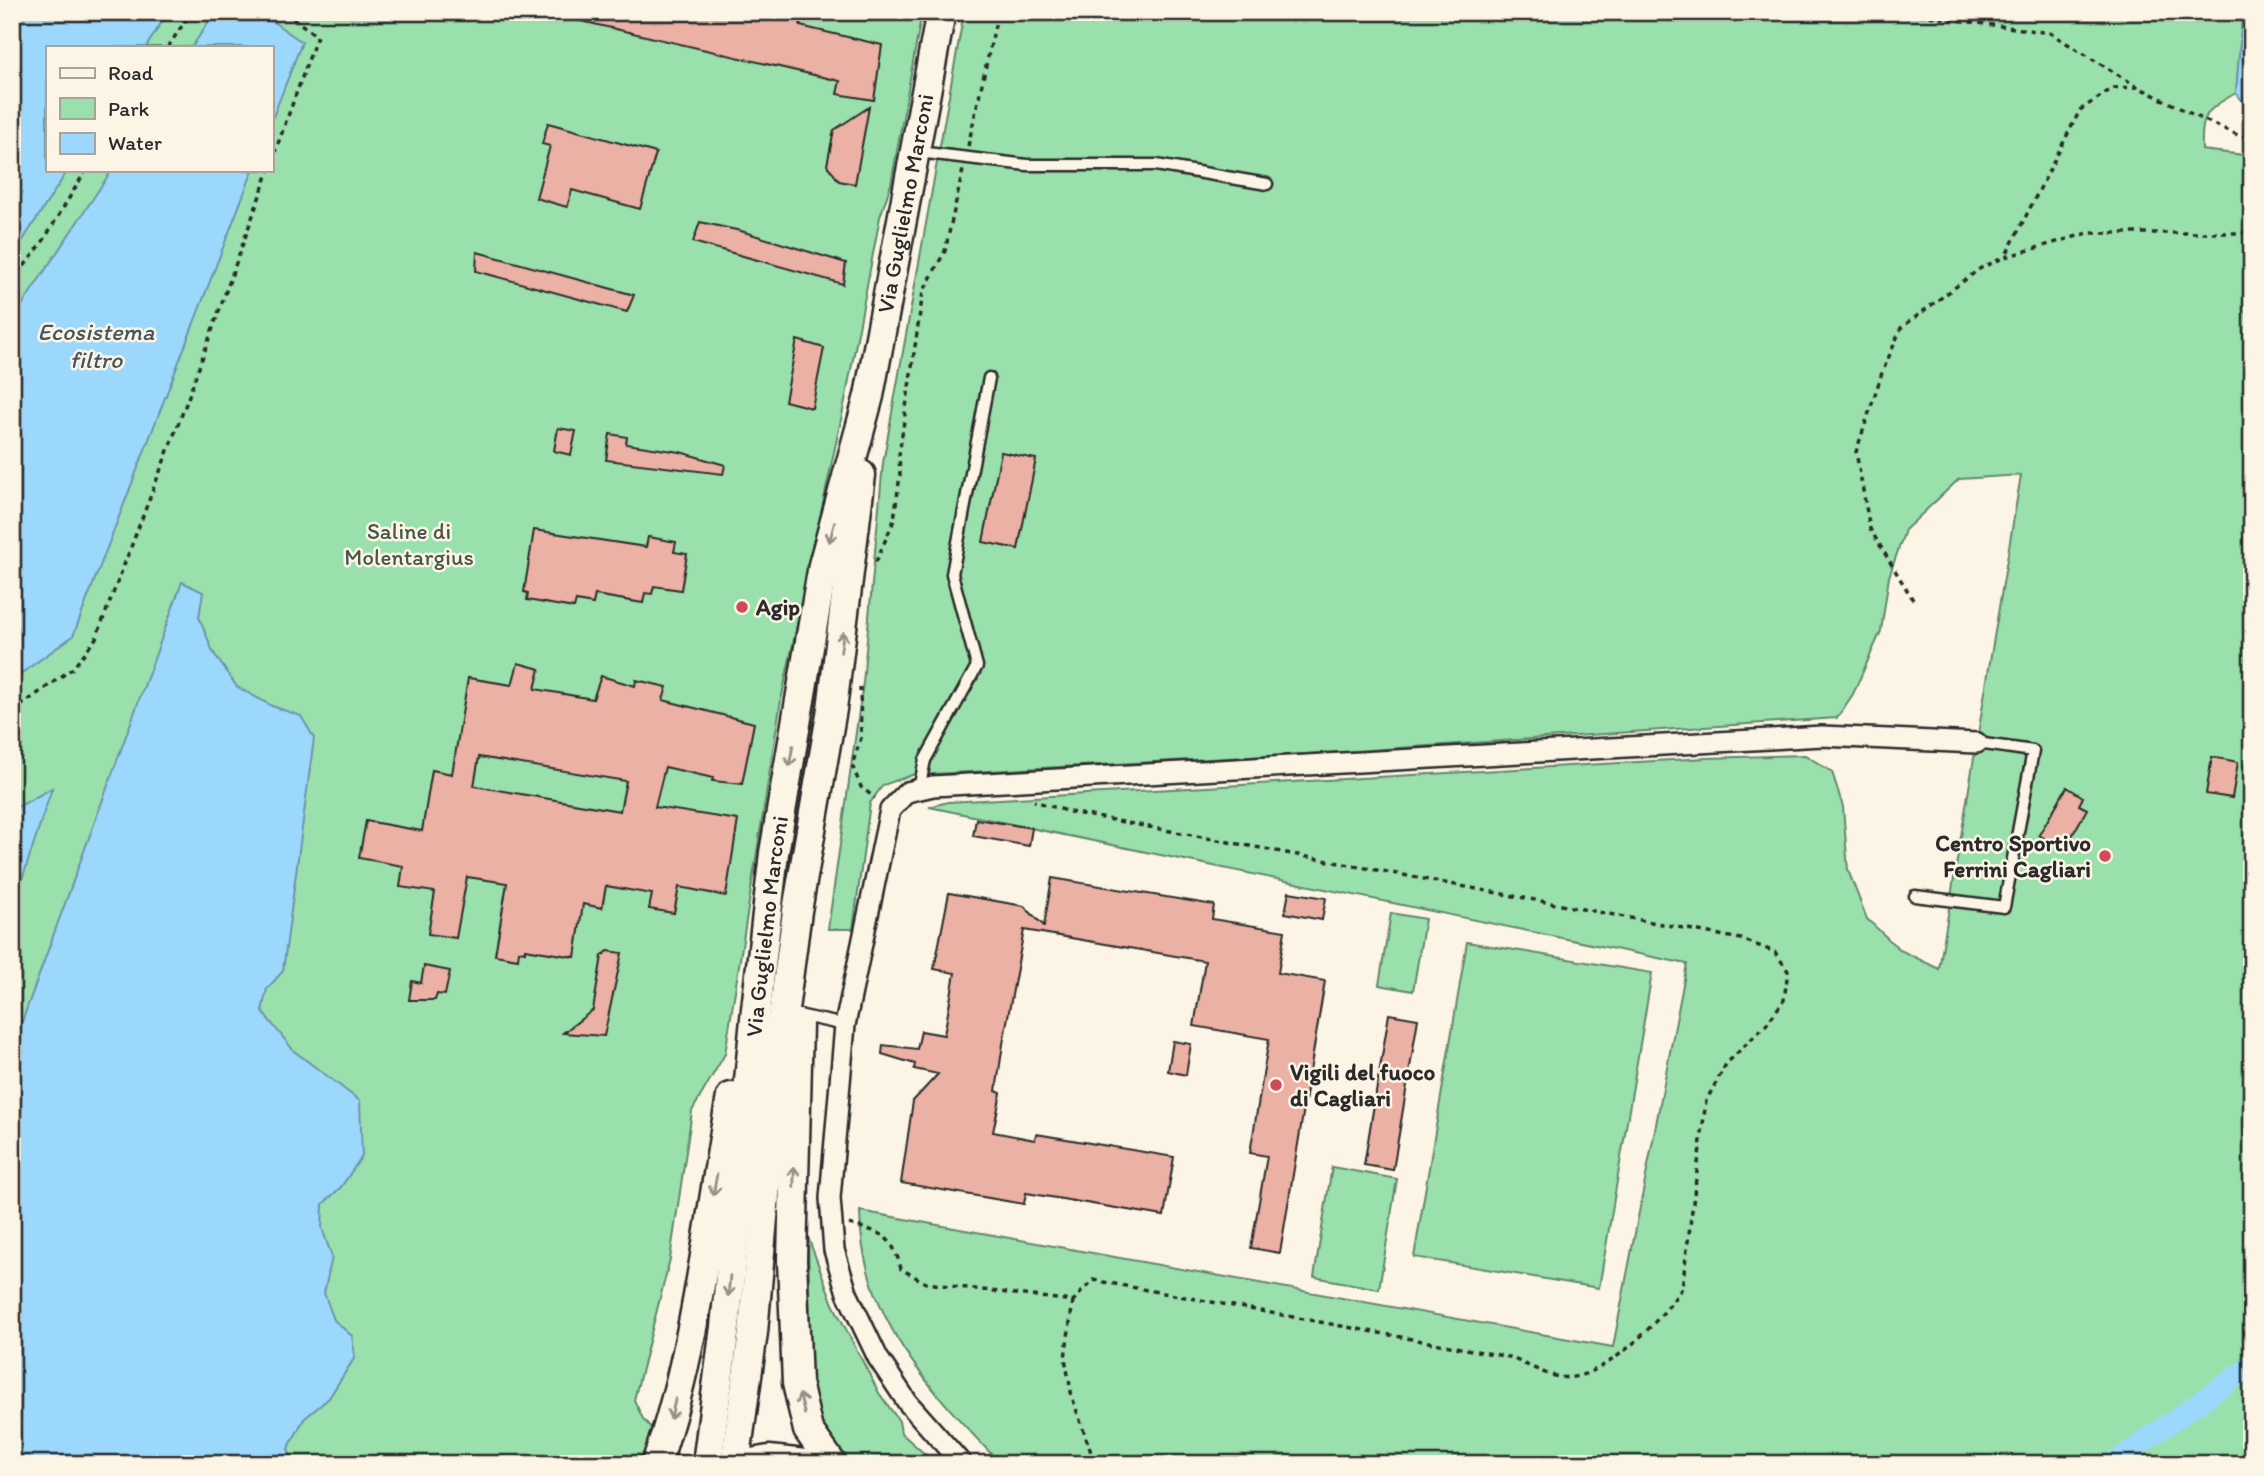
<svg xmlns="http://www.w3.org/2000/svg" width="2264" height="1476" font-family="Itim,sans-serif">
  <rect width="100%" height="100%" fill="#fcf5e5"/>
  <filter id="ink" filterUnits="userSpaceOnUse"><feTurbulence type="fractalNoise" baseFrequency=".0143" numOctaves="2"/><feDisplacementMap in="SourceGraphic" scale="14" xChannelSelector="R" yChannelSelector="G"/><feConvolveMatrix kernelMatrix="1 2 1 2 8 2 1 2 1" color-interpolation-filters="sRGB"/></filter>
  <g filter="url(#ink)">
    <path fill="#9ae0ac" stroke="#62866c" stroke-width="2" fill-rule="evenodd" d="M12 12H922L891 184 880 217 845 401 781 700 725 1054 692 1111 670 1259 634 1400 643 1419 684 1464H12ZM47 47H271V170H47Z
      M964 12H2199L2242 18 2236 93C2206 110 2201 114 2202 150L2252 156V1464H1001C932 1392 860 1317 860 1211L1613 1347 1687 964 929 807 948 802 1707 758 1805 755 1832 772 1843 807 1848 870 1867 919 1900 950 1939 969 2021 475 1959 479 1905 530 1889 577 1881 631 1853 694 1837 718 1341 752 912 775 883 785 870 803 853 929H828L863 683 883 463Z
      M1391 913 1425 919 1413 991 1379 985Z
      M1467 942 1652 973 1599 1288 1414 1257Z
      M1332 1167 1397 1179 1379 1289 1314 1277Z
      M808 1237 833 1304 879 1393 899 1421 901 1433 936 1464H846L822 1432 811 1394Z"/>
    <path fill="#9bd8fc" stroke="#6e93a8" stroke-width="2" d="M12 12H168L146 47H47V170H68L12 257Z
      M215 12H259L302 42 271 122V47H192Z
      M2199 12H2252V113L2236 93 2242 18Z
      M112 170H253L73 636 12 680V320Z
      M182 582 203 592 199 617 213 652 237 687 272 706 301 716 314 738 283 971 267 989 262 1011 294 1051 360 1101 362 1156 341 1187 323 1204 322 1228 332 1257 324 1293 334 1320 352 1336 355 1357 329 1398 304 1419 288 1449 294 1464H12V1049Z
      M52 788 12 910V810Z"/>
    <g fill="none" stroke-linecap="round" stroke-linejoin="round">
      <path stroke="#9bd8fc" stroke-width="21" d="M2112 1464 2252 1365"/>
    </g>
    <path fill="#eab1a4" stroke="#2b2b2b" stroke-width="2" fill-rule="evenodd" d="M572 12H803L800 26 882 45 874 100 837 94 840 81 572 19Z
      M869 107 855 184 839 181 827 165 834 130Z
      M548 123 656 153 640 209 572 190 567 207 536 198 550 146 542 144Z
      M700 222 741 231 846 263 843 284 693 242Z
      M477 252 634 295 627 312 476 271Z
      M797 340 824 348 812 408 785 401Z
      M558 428 576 431 571 455 554 451Z
      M610 434 627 437 626 444 680 452 725 465 723 474 606 460Z
      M1001 452 1036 459 1018 549 983 542Z
      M534 530 646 547 648 537 676 542 674 552 687 554 681 590 654 586 652 594 645 593 643 603 595 595 593 604 576 601 574 608 527 600 528 593 524 592Z
      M518 663 540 669 535 689 593 699 601 676 635 686 636 680 667 687 663 700 754 723 742 784 712 781 713 778 665 767 655 807 738 820 726 896 679 887 674 913 649 909 652 894 606 886 602 908 583 904 575 957 525 949V952L519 951 518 959 495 955 507 883 467 877 456 938 428 934 435 892 400 887 403 866 359 858 366 821 422 831 432 770 452 774 468 678 512 685ZM479 757 626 781 620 811 474 786Z
      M2212 757 2238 762 2232 798 2206 794Z
      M2067 787 2083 797 2079 805 2087 809 2064 850 2039 835Z
      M976 819 1032 828 1029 846 973 836Z
      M1052 878 1214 905 1212 919 1285 931 1278 973 1325 981 1280 1253 1251 1248 1267 1156 1250 1153 1269 1039 1194 1026 1205 961 1024 930 1003 1044 996 1091 1001 1093 993 1132 1035 1140 1036 1134 1174 1157 1164 1216 1026 1193 1024 1204 901 1183 913 1101 938 1074 914 1069 915 1064 882 1054 883 1045 917 1049 921 1031 944 1035 955 973 934 969 949 893 1024 906 1044 926Z
      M1289 892 1326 898 1322 920 1285 913Z
      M608 951 622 953 604 1036 563 1033 593 1010 602 956Z
      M424 966 450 971 445 995 437 994 435 1000H409L412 981 421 983Z
      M1389 1014 1418 1019 1393 1170 1364 1165Z
      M1173 1041 1191 1044 1186 1075 1168 1071Z"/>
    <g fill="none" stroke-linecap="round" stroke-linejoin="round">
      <defs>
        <path id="service" d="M918 152 1027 165H1156L1267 184
          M919 789 925 760 977 666 952 574 989 378
          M1915 896 2004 907 2033 751 1977 743
          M798 1015 845 1025"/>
        <path id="minor" d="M962 1464 908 1403 878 1358 847 1293 834 1250 830 1198 845 1025 890 810 907 792 933 786 1822 736 1977 743"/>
        <g id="secondary">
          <path d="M798 1024 792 1260 797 1383 808 1430 832 1464"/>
          <path d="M656 1464C697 1347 709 1218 731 1097"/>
          <path id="s1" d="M707 1464 725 1327 756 1009 774 853 823 565 869 396 941 12"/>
          <path d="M735 1464 753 1332 776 1070 797 911 832 709 861 475"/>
          <path d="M745 1464 769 1460 805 1464"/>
        </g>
      </defs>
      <use href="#service" stroke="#2b2b2b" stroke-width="15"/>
      <use href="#minor" stroke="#2b2b2b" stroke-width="24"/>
      <use href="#secondary" stroke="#2b2b2b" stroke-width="33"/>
      <path stroke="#2b2b2b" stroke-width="3.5" stroke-dasharray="5 5" stroke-linecap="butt" d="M1900 12 2050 33 2138 87 2202 119 2240 136 2252 137
        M168 47 191 12
        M2138 87 2113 88 2080 110 2005 257 2088 233H2252
        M968 146 998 12
        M271 163 317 36 285 12
        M12 282 42 243 86 170
        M876 562 894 520 900 475 899 455 923 292 945 251 963 170
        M1913 600 1870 529 1856 452 1882 373 1901 328 1981 268 2005 257
        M860 687 861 738 852 765 861 787 875 798
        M12 712 73 668 96 638 187 401 269 170
        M849 1224C882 1233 892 1234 901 1269L926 1283 1073 1301 1093 1280 1509 1357C1524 1363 1543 1374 1559 1377 1602 1384 1661 1320 1682 1288L1706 1101 1726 1064 1766 1025 1784 1000 1788 971 1775 952 1741 939 1070 812 1034 801
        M1073 1301 1065 1358 1072 1397 1095 1464"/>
      <use href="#service" stroke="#fcf5e5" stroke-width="10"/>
      <use href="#minor" stroke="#fcf5e5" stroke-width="19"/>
      <use href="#secondary" stroke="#fcf5e5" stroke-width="28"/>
    </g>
    <defs><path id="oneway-shaft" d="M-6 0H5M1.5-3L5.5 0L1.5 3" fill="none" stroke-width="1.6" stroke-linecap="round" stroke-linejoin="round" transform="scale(1.75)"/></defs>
    <g stroke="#949088">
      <use href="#oneway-shaft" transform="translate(832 532) rotate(105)"/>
      <use href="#oneway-shaft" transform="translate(842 642) rotate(-82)"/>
      <use href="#oneway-shaft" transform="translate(791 756) rotate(100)"/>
      <use href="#oneway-shaft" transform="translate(794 1177) rotate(-89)"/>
      <use href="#oneway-shaft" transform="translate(715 1185) rotate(100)"/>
      <use href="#oneway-shaft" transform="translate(729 1286) rotate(95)"/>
      <use href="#oneway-shaft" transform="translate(802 1404) rotate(-104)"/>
      <use href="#oneway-shaft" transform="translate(673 1409) rotate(103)"/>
    </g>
  </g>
  <g fill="#d1495b" stroke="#fcf5e5" stroke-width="2.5">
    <circle cx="742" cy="607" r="7"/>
    <circle cx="2105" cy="856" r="7"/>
    <circle cx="1276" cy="1085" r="7"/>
  </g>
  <g text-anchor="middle" stroke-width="5" stroke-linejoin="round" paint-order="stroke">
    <g font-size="23" fill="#2b2b2b" stroke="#fcf5e5">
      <text dy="8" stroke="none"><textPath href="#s1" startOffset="1278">Via Guglielmo Marconi</textPath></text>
      <text dy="8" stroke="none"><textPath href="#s1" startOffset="541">Via Guglielmo Marconi</textPath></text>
    </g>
    <g font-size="23" fill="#47584b" stroke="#fcf5e5">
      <text x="409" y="539">Saline di<tspan x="409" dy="26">Molentargius</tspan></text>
    </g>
    <g font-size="23" font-weight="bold" fill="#2b2b2b" stroke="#fcf5e5" text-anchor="start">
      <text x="756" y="615">Agip</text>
      <text x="2091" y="851" text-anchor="end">Centro Sportivo<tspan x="2091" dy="26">Ferrini Cagliari</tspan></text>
      <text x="1290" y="1080">Vigili del fuoco<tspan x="1290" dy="26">di Cagliari</tspan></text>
    </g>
    <g font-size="24" font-style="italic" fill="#47565f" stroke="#fcf5e5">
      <text x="96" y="340">Ecosistema<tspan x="96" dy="28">filtro</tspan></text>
    </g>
  </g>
  <rect width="2264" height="1476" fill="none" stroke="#fcf5e5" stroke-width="42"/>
  <rect x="21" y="21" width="2222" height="1434" fill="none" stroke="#2b2b2b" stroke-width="2.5" filter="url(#ink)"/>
  <rect x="46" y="46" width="228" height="126" fill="#fcf5e5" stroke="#a8a49b" stroke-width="2"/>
  <rect x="60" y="68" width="35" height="10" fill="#fcf5e5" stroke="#a8a49b" stroke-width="2"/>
  <text x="108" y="80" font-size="21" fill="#2b2b2b">Road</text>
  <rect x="60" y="98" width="35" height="21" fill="#9ae0ac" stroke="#a8a49b" stroke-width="2"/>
  <text x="108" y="116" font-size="21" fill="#2b2b2b">Park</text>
  <rect x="60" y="133" width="35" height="21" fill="#9bd8fc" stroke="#a8a49b" stroke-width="2"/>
  <text x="108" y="150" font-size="21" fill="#2b2b2b">Water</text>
</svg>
